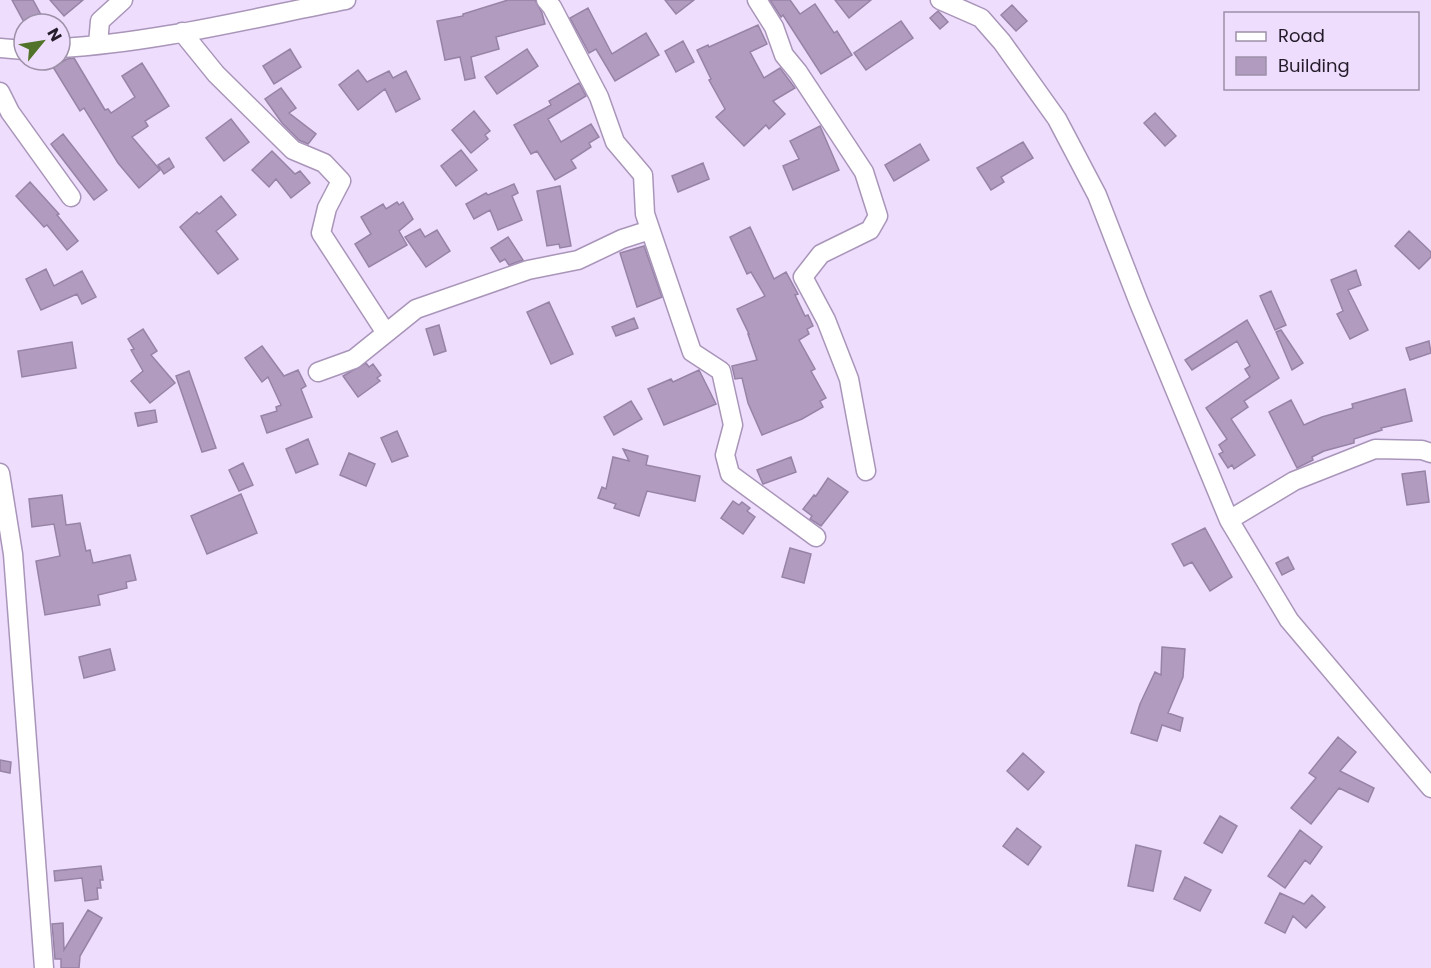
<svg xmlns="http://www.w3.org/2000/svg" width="1431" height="968" font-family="Poppins,sans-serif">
  <rect width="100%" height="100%" fill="#eeddfc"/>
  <path fill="#b19cc0" stroke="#9783a6" stroke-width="1.5" d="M12 0H33L46 24H25Z
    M50 0H83L64 16Z
    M508 0H535L542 13 545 24 496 37 499 49 471 57 475 78 465 80 460 57 445 60 437 21 463 16V14Z
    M665 0H694L676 14Z
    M770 0H790L800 14 815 4 834 33 837 31 852 55 821 74 783 15 781 17Z
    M835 0H871L849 18Z
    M1012 5 1027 21 1016 31 1001 15Z
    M588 8 612 54 646 33 659 55 615 81 596 49 589 53 570 18Z
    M938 11 948 22 940 29 930 18Z
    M901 21 913 38 866 70 854 53Z
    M758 25 767 44 750 52 764 78 780 68 795 88 773 101 785 114 769 129 766 125 744 146 716 117 725 109 709 80 711 79 697 50 708 45 709 47Z
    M683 41 694 62 676 72 665 51Z
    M290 49 301 67 274 84 263 66Z
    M527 49 538 66 497 94 485 77Z
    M74 58 105 110 108 109 111 113 135 97 122 76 142 63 169 106 145 121 148 126 132 137 160 170 139 188 118 163 84 108 80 111 53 67 67 59Z
    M358 70 367 82 389 71 393 78 406 71 420 99 396 112 385 89 358 110 339 85Z
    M579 83 586 96 548 119 561 142 591 124 599 137 589 143 591 147 571 160 576 168 555 180 537 151 531 154 514 125 551 105 549 101Z
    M281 88 296 108 289 113 316 134 308 144 299 140 282 123 265 99Z
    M474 111 490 131 485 135 488 139 471 153 452 130Z
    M1155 113 1176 136 1165 146 1144 123Z
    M231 119 249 142 224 161 206 138Z
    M820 126 839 170 793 190 783 166 799 159 790 141Z
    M63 134 107 190 94 200 51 144Z
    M1023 142 1033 158 1001 177 1004 182 991 190 977 168Z
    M920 144 929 160 894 181 885 165Z
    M461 150 477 170 456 186 441 166Z
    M272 151 295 174 300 171 310 183 291 198 276 179 269 187 252 170Z
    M169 158 174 167 164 174 158 165Z
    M703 163 709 179 678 192 672 176Z
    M30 182 59 214 57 215 78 241 67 250 47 225 44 227 16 196Z
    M514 184 518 193 512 196 522 220 498 230 490 210 474 219 466 204 486 193 488 195Z
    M560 186 571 246 560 248 559 244 547 246 537 191Z
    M221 196 236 215 216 231 238 259 218 274 180 227 197 212 199 214Z
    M397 202 399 205 403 202 413 219 399 231 407 245 369 267 355 244 371 234 361 217 383 204 386 209Z
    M750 227 774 279 786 272 798 294 795 295 805 316 808 315 813 326 807 329 809 334 799 340 815 369 811 371 826 398 820 401 823 407 802 419 762 435 748 403 742 378 735 379 732 366 757 360 748 334H749L737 309 765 296 751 272 747 274 730 237Z
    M420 229 425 237 437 230 450 251 426 267 405 237Z
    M1409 231 1431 252V257L1419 269 1395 246Z
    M508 237 523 260 509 265 505 259 500 262 491 248Z
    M644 246 662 297 637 307 620 253Z
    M46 269 54 286 82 271 96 297 82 304 77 294 41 310 26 279Z
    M1356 270 1361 285 1348 290 1368 330 1350 339 1337 314 1343 311 1331 280Z
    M1271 291 1286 325 1275 330 1260 296Z
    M549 302 573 354 551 364 527 312Z
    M634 318 638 328 616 336 612 327Z
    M1247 320 1279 378 1244 401 1248 407 1231 419 1255 455 1234 469 1232 465 1228 468 1219 454 1223 452 1219 445 1227 439 1206 408 1250 377 1245 369 1250 366 1237 341 1192 370 1185 360Z
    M439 325 446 351 434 355 426 329Z
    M143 329 157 351 151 355 175 383 150 403 131 381 143 371 131 350 134 349 128 339Z
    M1281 330 1303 363 1292 370 1276 332Z
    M1429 341 1431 353 1410 360 1406 348Z
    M72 342 76 368 22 377 18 351Z
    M262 346 284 376 298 370 306 386 301 389 312 417 267 433 261 416 277 411 276 407 281 405 268 377 262 382 245 358Z
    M366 363 369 367 373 364 381 375 377 378 380 381 358 397 343 376Z
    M699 370 716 404 664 425 648 389 671 379 673 382Z
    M189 371 216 448 202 452 176 376Z
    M1405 389 1412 421 1381 428 1382 430 1354 439V443L1324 451 1312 457 1313 460 1297 468 1269 412 1291 400 1304 425 1322 417 1353 408 1352 404Z
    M631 401 642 419 614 435 604 417Z
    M155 410 157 422 138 426 135 413Z
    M397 431 408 456 392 462 381 438Z
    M308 439 318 464 296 473 286 449Z
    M623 449 648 456 646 465 700 476 695 501 647 491 639 516 614 508 616 504 598 498 602 487 606 489 613 457 629 461Z
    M349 453 375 464 366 486 340 475Z
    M791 457 796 472 763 484 757 470Z
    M243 463 253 485 239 491 229 470Z
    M1425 471 1429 502 1407 505 1402 474Z
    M828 478 848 492 821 526 810 519 812 516 803 509 814 495 816 496Z
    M241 494 257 533 207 554 191 516Z
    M62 495 66 525 80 523 86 551 90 550 93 563 130 555 136 580 126 582 127 588 98 595 100 605 45 615 36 561 60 556 54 524 32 527 29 499Z
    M733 501 739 505 742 502 750 508 747 511 755 517 743 534 721 518Z
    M1205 528 1232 577 1210 591 1192 562 1184 566 1172 544Z
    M790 548 811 554 804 583 782 577Z
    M1288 557 1294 569 1282 575 1276 563Z
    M1162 647 1185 649 1183 677 1168 713 1183 718 1180 731 1162 725 1157 741 1131 733 1140 704 1155 672 1161 675Z
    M110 649 115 670 84 678 79 657Z
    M1338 737 1356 752 1340 771 1374 788 1368 802 1339 788 1311 824 1291 808 1316 778 1309 773Z
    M1023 753 1044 772 1028 790 1007 771Z
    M0 760 11 762 10 773 0 771Z
    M1220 816 1237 826 1222 853 1204 843Z
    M1017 828 1041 847 1028 865 1003 846Z
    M1300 830 1322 847 1310 864 1305 860 1285 888 1268 876Z
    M1136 845 1161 851 1153 891 1128 886Z
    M101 866 103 880H100L101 888H97L98 899 85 901 82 878 55 881 54 871Z
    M1185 877 1211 890 1200 911 1174 899Z
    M1280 893 1304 904 1312 895 1325 907 1306 928 1293 916 1285 933 1265 923Z
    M88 910 102 918 80 956 79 968H61V959H55L52 924 63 923 64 950Z"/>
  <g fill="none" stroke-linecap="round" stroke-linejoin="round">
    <defs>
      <path id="minor" d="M546 0 552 7 599 97 615 142 643 175 645 214 692 352 721 371 733 425 725 455 730 474 816 537
        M757 0 774 27 784 55 798 72 864 172 878 216 870 230 821 254 803 277 826 320 849 379 866 471
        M940 0 981 18 1002 42 1057 119 1097 195 1139 303 1229 520 1289 620 1431 788
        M182 32 216 74 293 150 324 163 341 181 327 208 321 233 386 333
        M98 44 100 21 123 0
        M0 48 24 50
        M60 48C154 43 253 18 346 0
        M0 92 10 112 71 197
        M318 372 354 359 416 309 528 270 578 260 622 239 650 230
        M0 473 13 554 44 968
        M1229 520 1294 481 1375 449 1422 450 1431 453"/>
    </defs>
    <use href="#minor" stroke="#a995b9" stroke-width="21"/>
    <use href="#minor" stroke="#fff" stroke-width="18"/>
  </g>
  <rect x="1224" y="12" width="195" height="78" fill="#eeddfc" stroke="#9d90a8" stroke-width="1.5"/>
  <rect x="1236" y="32" width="30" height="9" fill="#ffffff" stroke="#9d90a8" stroke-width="1.5"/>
  <text x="1278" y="42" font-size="18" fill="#241c2a">Road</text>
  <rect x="1236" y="57" width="30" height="18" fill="#b19cc0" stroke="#9d90a8" stroke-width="1.5"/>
  <text x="1278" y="72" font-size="18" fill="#241c2a">Building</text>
  <g transform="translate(42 42) rotate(60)"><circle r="28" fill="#eeddfc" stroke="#9d90a8" stroke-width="1.5"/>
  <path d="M0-4.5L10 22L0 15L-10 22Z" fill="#517229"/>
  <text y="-9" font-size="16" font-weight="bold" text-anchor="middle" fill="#241c2a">N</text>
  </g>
</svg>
